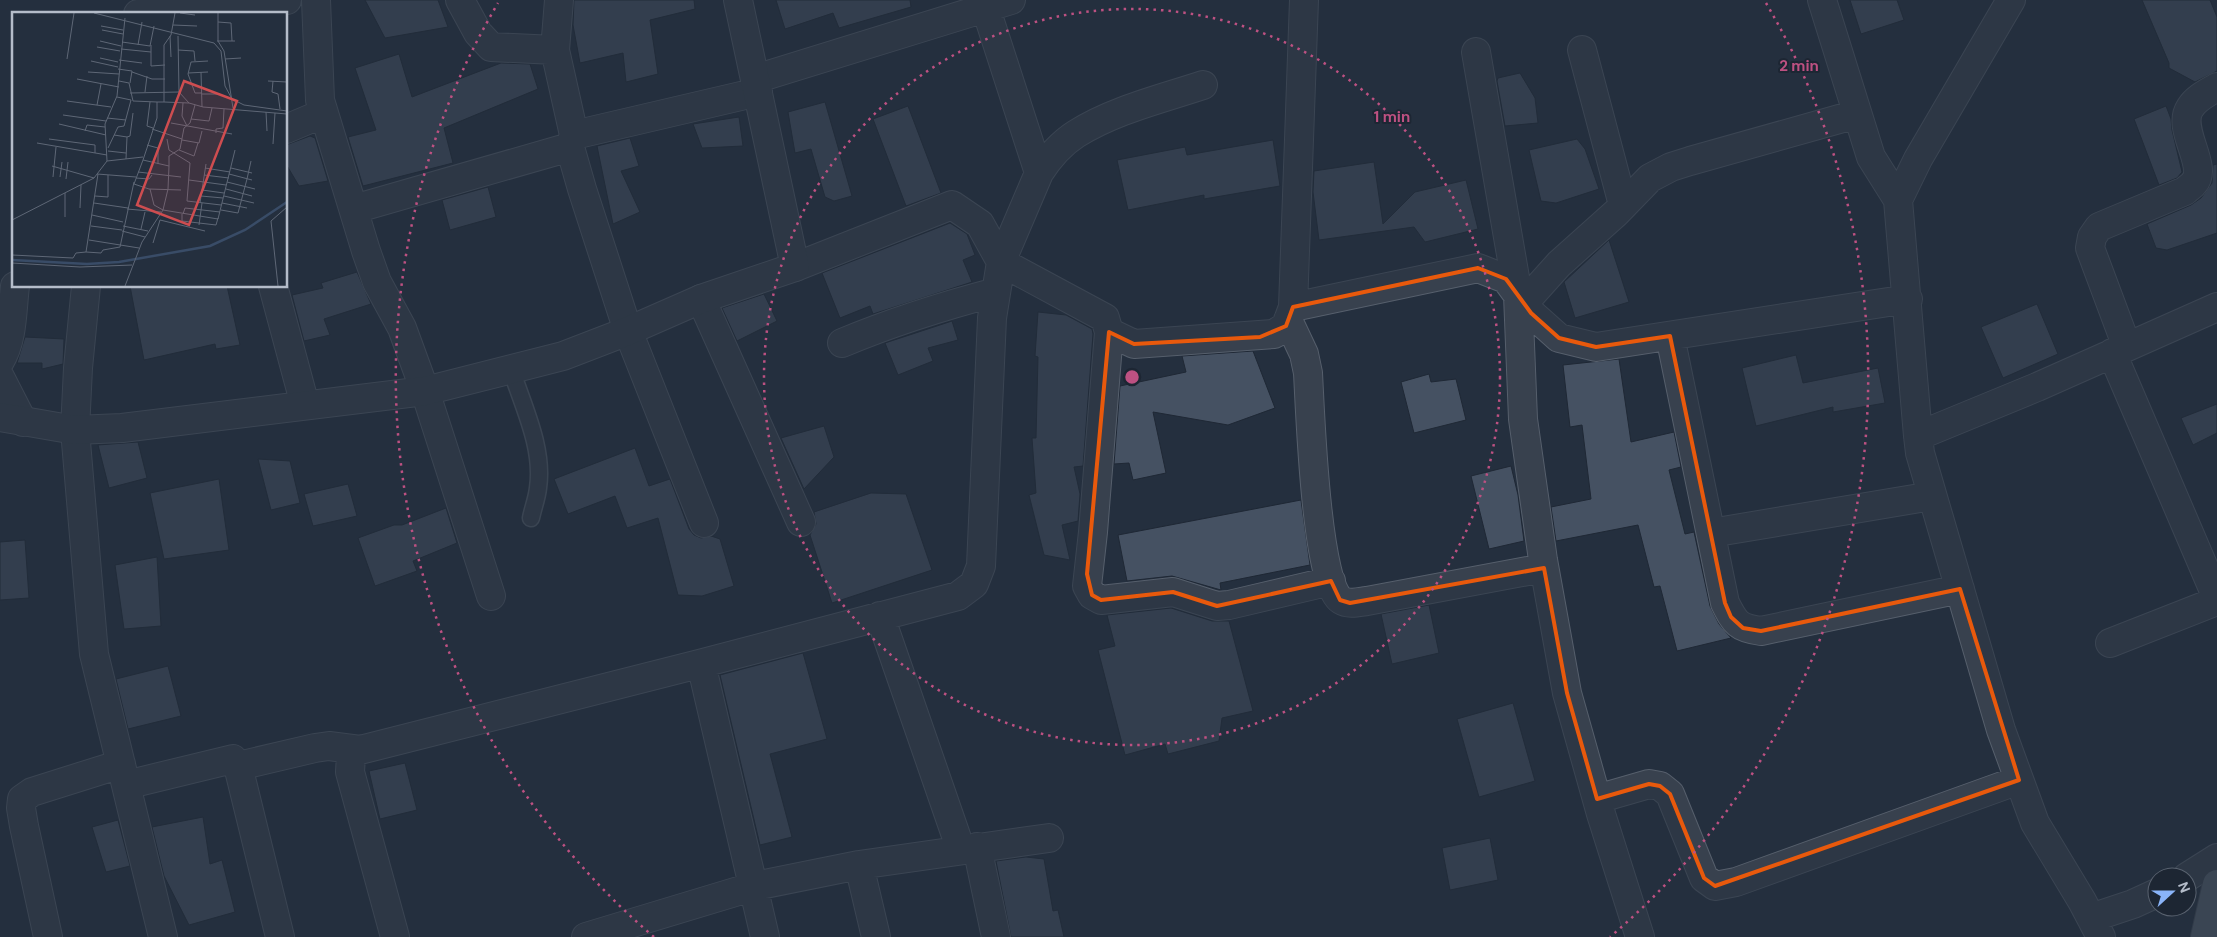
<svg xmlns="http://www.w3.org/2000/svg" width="2217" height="937" font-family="'DM Sans',sans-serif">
  <rect width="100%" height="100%" fill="#242f3e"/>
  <path fill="#455162" stroke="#1f2835" d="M365 0H438L448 27 385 38Z
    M574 0H694L695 9 650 20 658 74 626 82 623 53 580 63 573 25Z
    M776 0H910L911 7 839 28 833 13 785 29Z
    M1850 0H1897L1904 20 1861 34Z
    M2142 0H2210L2217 17V71L2195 82 2169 68V63Z
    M399 54 412 97 501 63 530 64 538 89 444 128 453 163 363 186 348 137 376 130 355 68Z
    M1520 73 1535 98 1538 123 1505 126 1497 81 1498 78Z
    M825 102 852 196 834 201 825 197 811 149 795 153 788 112Z
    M908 106 941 193 906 206 873 119Z
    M2166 106 2171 119 2172 130 2182 172 2177 178 2159 185 2134 119Z
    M739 117 743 146 702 148 693 124Z
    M310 136 315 138 328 181 299 186 286 164V145Z
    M630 138 639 166 621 171 640 212 613 224 597 146Z
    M1577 139 1585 149 1599 189 1556 203 1541 201 1529 150Z
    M1273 140 1280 186 1204 199V195L1128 210 1117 160 1185 147 1187 155Z
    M1374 162 1383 224 1415 192 1466 180 1478 229 1425 242 1414 227 1319 240 1313 192 1314 171Z
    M2217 164V233L2167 250 2156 248 2147 224 2191 205 2201 198 2212 183 2213 165Z
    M488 187 496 217 450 230 442 200Z
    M950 223 967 234 975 255 963 260 972 282 873 314 870 306 840 318 822 273Z
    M1609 240 1629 302 1575 318 1564 282Z
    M357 272 371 304 324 319 330 335 304 341 292 295 323 288 321 283Z
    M130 286H227L240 345 216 349 215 344 144 360Z
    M764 294 777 321 737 341 722 308Z
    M2037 304 2058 354 2003 378 1981 327Z
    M1038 312 1066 315 1092 329 1093 334 1083 466 1074 467 1080 494 1078 521 1062 525 1070 560 1044 555 1029 495 1036 493 1032 438H1036L1038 357 1035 356Z
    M952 321 958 340 928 348 933 361 898 375 885 343Z
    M25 337 64 339 63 364 42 369V363H17Z
    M1253 351 1275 408 1228 425 1153 412 1166 473 1133 480 1129 463 1114 464 1120 386 1186 372 1182 356Z
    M1796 355 1803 383 1878 368 1885 403 1833 412V407L1756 426 1742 368Z
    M1619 359 1631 442 1674 432 1681 467 1669 470 1685 534 1694 532 1710 606 1719 624 1731 638 1677 651 1660 586 1654 587 1638 525 1556 541 1551 507 1591 499 1582 425 1570 427 1563 365Z
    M1429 374 1431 382 1456 379 1466 420 1414 433 1401 382Z
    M2217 404V433L2193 445 2181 418Z
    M824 426 834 457 804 489 781 438Z
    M138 442 147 478 109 488 98 445Z
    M635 448 649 486 670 479 689 529 694 535 701 538 711 536 720 539 734 586 702 596 678 595 658 518 627 528 615 496 568 514 554 479Z
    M258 459 290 461 300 503 271 510Z
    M1511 466 1518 495 1524 541 1489 549 1471 476Z
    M219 479 229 550 164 559 150 493Z
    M348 484 357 516 313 526 304 494Z
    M871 493 906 494 932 570 832 603 810 535 816 524 814 512Z
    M1301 500 1310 565 1220 583 1221 590 1172 576 1127 581 1118 535Z
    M446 508 457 543 413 561 417 571 375 586 358 538 394 525H402Z
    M25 540 29 598 0 600V542Z
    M157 557 161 626 124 629 115 565Z
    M1429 605 1439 653 1392 664 1381 614Z
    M1171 608 1212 621H1229L1253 711 1222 718 1219 741 1168 754 1165 744 1125 755 1098 650 1115 646 1107 615Z
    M803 653 827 739 770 754 792 837 760 845 720 675Z
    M168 666 181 716 128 729 116 679Z
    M1513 703 1535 781 1479 797 1457 719Z
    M405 763 417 810 380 819 369 771Z
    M203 817 210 864 222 860 235 912 189 925 164 876 152 827Z
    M118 820 130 866 106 872 92 827Z
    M1490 838 1498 880 1450 890 1442 848Z
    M1026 857 1044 859 1053 911 1058 910 1064 937H1011L996 861Z"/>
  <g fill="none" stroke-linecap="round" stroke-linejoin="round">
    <defs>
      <path id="service" d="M511 369C523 406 544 448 538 488 537 498 533 508 531 518"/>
      <path id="minor" d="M316 0 320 100 366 251 377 282 402 328 425 391 491 596
        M460 0 478 33 491 47 555 50
        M559 0 555 50 574 135 570 147 582 189 628 331 704 523
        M1822 0 1871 157 1898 200
        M2011 0 1918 159 1898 200 1918 436 1920 453 2001 730 2035 823 2082 901 2101 937
        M986 9 1039 173
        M138 14 287 0
        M1582 50 1623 205
        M1476 52 1518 295 1523 419 1543 560 1567 693 1601 814 1640 937
        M755 79 1011 0
        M286 129 324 113
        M574 135 758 92
        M354 209 570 147
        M795 267 952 205 980 224 1001 262 1105 318 1109 332 1134 344 1274 334 1286 326 1293 307 1304 0
        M86 286 78 368 75 430 94 654 163 937
        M273 286 305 405
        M701 299 801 522
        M1524 303 1559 264 1616 213 1650 178 1671 167 1690 161 1857 114
        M1293 307 1478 268 1506 279 1531 313 1559 338 1596 347 1908 299
        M1288 320 1304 354 1308 373C1310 408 1316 585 1341 600 1349 605 1359 602 1367 601L1544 568
        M1109 332 1093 532 1087 586 1092 595 1101 600 1173 592 1217 606 1229 605 1331 581
        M1670 336 1725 603C1735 623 1738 628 1761 631L1960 589
        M842 343C892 322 943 306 996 292
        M2127 347 2090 248 2092 237 2099 227 2185 191C2188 188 2192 186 2194 183 2209 166 2176 129 2190 108 2196 98 2207 93 2217 87
        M2112 353 2217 598
        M0 361C13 340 12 310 15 286
        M0 377 23 422
        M1918 436 2037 387 2217 307
        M1711 533 1932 496
        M880 616 961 850
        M2110 643 2217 601
        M699 664 703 672 765 937
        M238 766 315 748 329 746 360 750
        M126 785 233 759 238 766 280 937
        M1597 799 1649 784 1660 786 1670 794 1704 878 1715 886 1736 882 2019 780
        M977 847 996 937
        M859 865 876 937
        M2187 877 2217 858
        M2091 918 2133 904 2157 893
        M48 937 24 826 21 808 22 799 32 792 121 764
        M395 937 350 772 351 755 360 750 699 664 958 596 974 584 981 566 992 318 1001 262 1039 173C1048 159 1062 143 1076 134 1114 110 1161 99 1203 85
        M586 937 755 886 859 865 1049 838"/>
      <path id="tertiary" d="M0 417 75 430 122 428 425 391 563 356 628 331 701 299 795 267 738 0"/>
      <path id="primary" d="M2205 937 2217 884"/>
    </defs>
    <use href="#service" stroke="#565f6c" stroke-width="19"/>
    <use href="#minor" stroke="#565f6c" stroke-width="30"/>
    <use href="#tertiary" stroke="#565f6c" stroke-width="30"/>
    <use href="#primary" stroke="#414a57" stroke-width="30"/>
    <use href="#service" stroke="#38414e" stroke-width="16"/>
    <use href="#minor" stroke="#38414e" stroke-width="28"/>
    <use href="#tertiary" stroke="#38414e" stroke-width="28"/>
    <use href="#primary" stroke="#56606e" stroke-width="28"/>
  </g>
  <path d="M0 0H2217V937H0ZM1478 268 1506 279 1531 313 1559 338 1596 347 1670 336 1725 603 1731 617 1743 628 1761 631 1960 589 2019 780 1715 886 1704 878 1670 794 1660 786 1649 784 1597 799 1567 693 1544 568 1350 603 1340 600 1331 581 1217 606 1173 592 1101 600 1092 595 1087 574 1109 332 1134 344 1260 337 1286 326 1293 307Z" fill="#242f3e" fill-opacity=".55" fill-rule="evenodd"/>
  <path fill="none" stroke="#e8590c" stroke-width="4" stroke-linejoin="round" d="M1478 268 1506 279 1531 313 1559 338 1596 347 1670 336 1725 603 1731 617 1743 628 1761 631 1960 589 2019 780 1715 886 1704 878 1670 794 1660 786 1649 784 1597 799 1567 693 1544 568 1350 603 1340 600 1331 581 1217 606 1173 592 1101 600 1092 595 1087 574 1109 332 1134 344 1260 337 1286 326 1293 307Z"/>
  <g fill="none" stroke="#bd5182" stroke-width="2.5" stroke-dasharray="2.5 5">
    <circle cx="1132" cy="377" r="368"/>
    <path d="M654 937A736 736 0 0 1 498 3M1766 3A736 736 0 0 1 1610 937"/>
  </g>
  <g transform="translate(12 12)">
    <rect width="275" height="275" fill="#242f3e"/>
    <path fill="none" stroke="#394c67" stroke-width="2.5" d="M0 248 75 252 107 250 198 234 233 218 275 190"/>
    <path fill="none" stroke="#5e6776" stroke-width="1" d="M82 1 202 31 209 39 213 74 220 87 232 93 275 99M168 1 183 3M206 1V29L212 39 221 96M206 10 219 11 220 29M161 13 185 14M89 14 111 18M90 18 111 22M158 24 159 45M166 24 167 80 177 91 191 95 275 102M88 29 109 34M205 29H223M110 30 138 34 142 14M126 33 130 10M139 33V54L153 53M85 35 108 39M109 37 139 40M166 38 182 39 183 49M88 46 106 50M55 47 62 1M213 47 229 46M107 48 130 51M79 49 106 55M106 57 120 59 118 71M76 60 107 62M120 60 140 67H153M189 60 190 95M176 61 196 60M65 67 107 75M107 69 117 71 121 89 145 90M256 69 275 70M261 69 260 80 266 82 268 97M133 80 135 64M118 81 167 80M190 81H183L176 62 179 50 196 49M190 82H208M55 89 99 95M138 90 135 114 141 116M152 90 177 91M171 91 170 104 175 114M85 93 89 72M254 100 255 119M51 103 94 109M95 106 114 108M179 107 197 109 200 96M159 111 220 122M47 112 94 123M140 117 170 127M73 119 75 113 93 115M204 121V117L211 116 212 97M102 123 115 125 114 147M115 125 118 124 121 101M37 127 83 133V141M155 127 157 138 178 151 175 189 209 193M170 128 187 131 190 119M25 131 95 143M261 132 263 101M135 133 146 136V152M96 136 106 115 112 114 119 88 105 85M167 138 182 144 186 131M96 139 114 141M131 148 122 172 137 177 169 178M95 149 131 145M40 154 82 166M157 154V144L168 137 172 116 178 111 183 93M193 156 218 160M219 156 240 161M126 160 169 165M85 162 124 165M217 162 240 168M192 163 217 166M41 165 44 135M48 165 50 150M124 166 137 167 140 163M54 167 56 150M235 167 239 149M177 168 214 173M215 170 243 177M138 177 142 193 151 198 206 207 223 138M214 177 240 184M190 178 212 181M83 184 96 185V163M189 184 211 186M212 184 242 191M82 191 116 196M188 191 194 152M210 191 235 196M68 196 69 173M115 197 149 200M209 198 226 201 235 167M170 202V209L204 213 206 206M171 202 173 196 208 200M80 203 111 210M53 205V181M0 208 82 166 95 149 93 112 105 84 113 6M148 208 193 219M187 213 190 191M79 214 110 218M111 214 136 219M129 217 133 200M110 219 133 225M77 228 127 236M141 231 148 208M74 240 89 241 91 238 108 235 122 170M0 243 61 246 64 241 74 240 86 162M0 251 68 255 120 253M113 274 130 230 151 198 156 177 157 154 131 148 145 106V90H152V33L159 23 163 1M266 274 259 209 275 195"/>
    <path fill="#ce4d50" fill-opacity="0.15" stroke="#ce4d50" stroke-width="2.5" d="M172 69 225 89 177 213 125 193Z"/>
    <rect width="275" height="275" fill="none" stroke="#b4bcc9" stroke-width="2.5"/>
  </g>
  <circle cx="1132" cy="377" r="8" fill="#bd5182" stroke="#1d2633" stroke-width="2.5"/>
  <g font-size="15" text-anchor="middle" font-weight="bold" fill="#bd5182" stroke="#1d2633" stroke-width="4" stroke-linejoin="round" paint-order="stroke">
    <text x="1799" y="71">2 min</text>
    <text x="1392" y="122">1 min</text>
  </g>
  <g transform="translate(2172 892) rotate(69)"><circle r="24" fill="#1d2633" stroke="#59626f"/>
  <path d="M0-4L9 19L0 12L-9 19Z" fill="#8ab4f8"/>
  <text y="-8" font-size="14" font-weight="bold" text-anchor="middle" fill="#b4bcc9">N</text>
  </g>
</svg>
